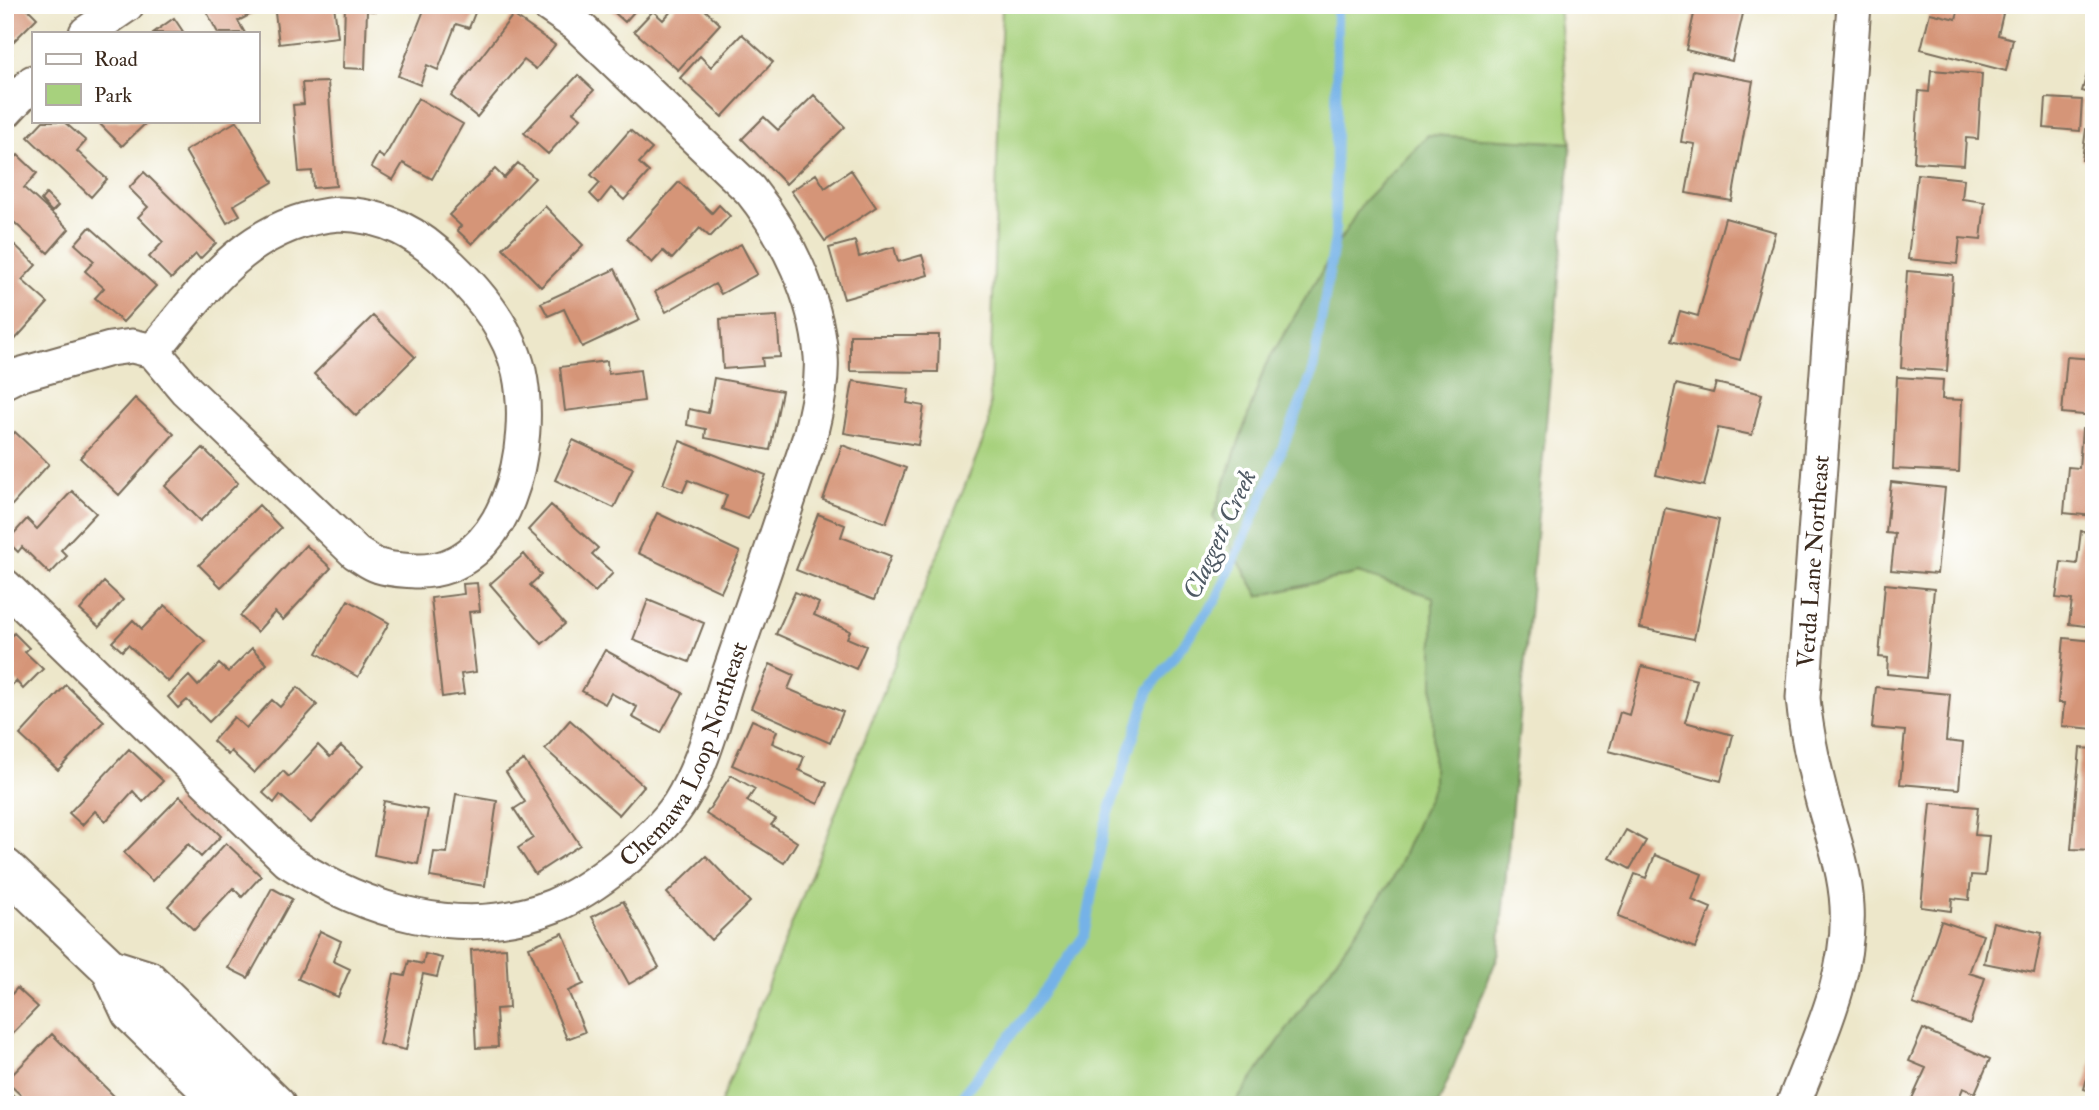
<svg xmlns="http://www.w3.org/2000/svg" width="2099" height="1110" font-family="'IM FELL Double Pica',serif">
  <rect width="100%" height="100%" fill="#fff"/>
  <filter id="ink" filterUnits="userSpaceOnUse"><feTurbulence type="fractalNoise" baseFrequency=".0143" numOctaves="2"/><feDisplacementMap in="SourceGraphic" scale="14" xChannelSelector="R" yChannelSelector="G"/><feConvolveMatrix kernelMatrix="1 2 1 2 8 2 1 2 1" color-interpolation-filters="sRGB"/></filter>
  <filter id="wash" filterUnits="userSpaceOnUse"><feTurbulence type="fractalNoise" baseFrequency=".00686" numOctaves="4" result="noise"/><feDisplacementMap in="SourceGraphic" scale="28" xChannelSelector="R" yChannelSelector="G"/><feGaussianBlur stdDeviation="1.57" result="paint"/><feColorMatrix in="noise" values="0 0 0 0 0 0 0 0 0 0 0 0 0 0 0 0 0 1.4 0 .05"/><feComposite in="paint" operator="in"/></filter>
  <g filter="url(#wash)">
    <rect width="100%" height="100%" fill="#ede7ca"/>
    <path fill="#a7d17d" stroke="#717e4e" stroke-width="2" d="M1002 5H1559L1571 143 1428 135 1259 596 1358 573 1433 596 1434 787 1393 879 1234 1105H720L989 425Z"/>
    <path fill="#85b36c" stroke="#606e45" stroke-width="2" d="M1428 135 1571 143 1499 953 1438 1105H1234L1393 879 1433 787V597L1358 573 1259 596 1213 517 1265 366 1363 202Z"/>
    <g fill="none" stroke-linecap="round" stroke-linejoin="round">
      <path stroke="#75b2e7" stroke-width="10" d="M958 1105 964 1093 1030 1011 1084 936 1105 825 1149 690 1216 600 1259 505 1312 375 1335 238 1337 5"/>
    </g>
    <g id="blocks">
      <path fill="#d59578" d="M5 5H24L37 18 6 49 12 54 5 61Z
        M203 5H261L263 8 238 21 245 33H218Z
        M274 5H334L338 37 279 44Z
        M345 5H375V11L367 10 365 69 343 68Z
        M426 5H478L469 28 456 24 438 70 427 65 420 85 398 76Z
        M606 5H640L625 22Z
        M677 5H700L720 24 678 70 634 31 653 11 663 20Z
        M1696 5H1745L1732 61 1686 50Z
        M1960 5H2005L1998 35 2013 39 2006 71 1921 49 1930 13 1956 19Z
        M513 15 555 45 536 69 524 60 477 117 451 96Z
        M174 18 184 33H153Z
        M742 34 773 62 722 117 680 78 700 56 711 67Z
        M2094 50V94L2082 91Z
        M1693 70 1753 81 1732 201 1686 193 1695 144 1681 142Z
        M1931 70 1982 74 1978 139 1966 138 1964 165 1914 162 1919 91 1929 92Z
        M578 75 594 90 573 112 581 118 548 154 524 133Z
        M328 82 336 186 313 188 312 171 299 172 293 105 304 104 302 83Z
        M814 95 845 127 786 184 742 139 764 117 778 130Z
        M418 98 463 124 432 179 403 163 393 180 371 167 378 154 384 158Z
        M2046 98 2082 100 2080 131 2044 128Z
        M43 121H63L86 141 77 151 107 179 91 197 28 137Z
        M97 121H148L122 146Z
        M237 121 273 182 234 205 240 215 227 223 185 151Z
        M2086 129 2094 130V161L2082 160Z
        M630 130 652 149 639 163 649 172 624 200 611 188 599 203 590 194 600 183 591 175Z
        M18 155 37 173 24 188 69 229 48 253 5 214V175L11 169 8 166Z
        M518 163 535 178 472 244 457 230 461 226 449 215 495 169 504 178Z
        M851 170 876 207 825 241 791 191 816 174 825 188Z
        M144 172 216 243 200 259 196 254 171 279 149 257 163 242 138 217 148 207 129 188Z
        M1917 174 1964 179 1962 199 1985 202 1981 240 1960 238 1957 264 1908 259Z
        M679 182 712 213 719 205 730 216 710 237 700 228 672 259 663 251 652 263 627 239Z
        M46 194 58 206 52 212 41 200Z
        M545 206 583 245 541 287 503 248Z
        M1725 218 1775 232 1740 360 1671 341 1680 311 1698 316Z
        M90 227 156 286 123 322 95 298 104 288 85 271 94 261 75 244Z
        M855 241 859 257 894 247 898 262 922 255 928 275 844 299 829 248Z
        M741 244 757 274 721 294 715 284 666 312 655 292Z
        M15 245 36 265 22 280 48 303 11 344 5 339V255Z
        M615 269 640 320 582 347 564 309 548 316 541 303Z
        M1907 271 1953 275 1947 371 1901 368Z
        M373 316 415 357 356 416 314 374Z
        M777 316 780 357 762 358 763 366 723 369 720 319Z
        M850 335H939L938 372 850 371Z
        M2067 357 2094 359V416L2062 413Z
        M607 361 608 374 640 370 644 401 565 411 560 367Z
        M1897 377 1943 380 1942 399 1962 400 1959 472 1893 469Z
        M714 378 782 391 770 450 705 438 706 429 687 425 689 409 708 413Z
        M853 381 909 389 907 403 924 406 918 445 844 433Z
        M1716 383 1762 394 1752 435 1718 428 1704 486 1656 475 1676 384 1713 393Z
        M135 398 174 434 119 495 80 458Z
        M2082 429 2094 430V516L2064 513 2068 467 2079 468Z
        M15 432 49 464 5 513V443Z
        M573 440 633 468 614 508 555 480Z
        M680 441 766 475 748 519 722 509 727 495 688 480 683 492 663 484Z
        M842 445 906 468 886 523 823 500Z
        M203 448 238 483 200 521 165 486Z
        M1891 482 1945 488 1937 574 1891 570 1895 534 1886 533Z
        M72 491 96 513 61 550 67 556 50 574 22 547 18 552 7 541 27 519 37 529Z
        M259 505 281 528 221 587 199 565Z
        M551 505 598 548 592 554 613 573 595 592 528 530Z
        M1665 508 1719 520 1694 639 1640 628Z
        M657 513 740 552 721 592 638 553Z
        M818 514 845 525 841 537 891 556 874 600 796 570Z
        M2081 531 2094 533V627L2069 624 2072 600 2056 598 2061 562 2077 564Z
        M306 545 331 568 283 620 275 612 257 632 240 616Z
        M524 554 541 575 530 585 565 624 542 644 490 584Z
        M104 582 123 600 99 627 80 610Z
        M477 583 480 611 469 612 476 672 461 674 464 694 442 697 431 598 464 594 463 584Z
        M1885 584 1934 589 1926 678 1887 674 1888 658 1879 657Z
        M795 592 819 603 814 615 850 631 847 638 866 646 856 669 776 634Z
        M348 600 389 623 358 677 317 653Z
        M648 600 704 623 689 662 633 640Z
        M165 605 205 641 168 682 128 645 122 651 112 642 133 620 142 629Z
        M14 633 29 648 25 652 43 669 23 689 16 681 5 692V642Z
        M2064 638 2094 641V729L2062 726 2064 703H2058Z
        M252 648 267 664 209 722 187 700 178 708 168 697 189 676 198 686 219 664 228 672Z
        M605 650 683 693 661 733 632 717 637 707 611 693 605 704 582 691Z
        M770 664 794 675 788 689 843 712 830 743 751 708Z
        M1642 666 1697 680 1685 722 1733 735 1721 781 1609 751 1620 712 1629 715Z
        M66 685 104 721 58 770 20 735Z
        M298 687 317 705 254 773 231 751 228 755 213 741 234 717 246 728 272 700 280 707Z
        M1876 687 1950 694 1946 741 1963 743 1959 789 1900 784 1905 731 1872 728Z
        M570 720 644 786 619 815 545 749Z
        M752 720 777 731 772 743 804 757 799 770 827 783 818 804 732 765Z
        M318 745 330 757 341 746 363 766 311 823 280 795 274 803 263 793 283 771 289 777Z
        M2080 748 2094 749V850L2071 849Z
        M129 749 163 781 143 802 133 791 106 821 95 811 82 825 69 813Z
        M524 760 580 845 535 874 518 848 533 838 514 809 525 802 506 772Z
        M731 775 755 789 747 801 776 819 771 825 797 842 784 863 706 814Z
        M456 794 497 801 485 886 430 877 434 852 447 853Z
        M180 796 221 836 201 857 188 844 152 881 124 853Z
        M384 801 428 810 418 864 374 855Z
        M1931 803 1978 807 1975 835 1989 836 1985 876 1971 875 1969 900 1952 898 1951 911 1921 907Z
        M1626 830 1646 841 1630 869 1610 858Z
        M226 843 261 876 242 897 233 888 194 930 168 906Z
        M1655 855 1702 874 1692 900 1711 908 1695 948 1618 917 1635 874 1646 878Z
        M706 856 750 902 711 940 667 893Z
        M272 888 292 899 248 978 228 968Z
        M623 901 659 967 629 984 592 917Z
        M1941 921 1983 935 1969 973 1985 978 1970 1024 1913 1004Z
        M1993 922 2042 933 2034 973 1984 963Z
        M320 931 341 941 333 961 350 969 338 997 298 979Z
        M563 933 584 984 568 991 585 1032 567 1039 529 947Z
        M506 948 509 1008 496 1009 498 1047 476 1048 471 950Z
        M425 954 442 958 437 977 423 974 406 1050 379 1044 394 974 405 976 409 961 423 964Z
        M17 988 38 1007 7 1039 5 1037V991L10 996Z
        M1923 1029 1990 1059 1975 1093 1963 1088 1956 1105H1909L1926 1068 1909 1061Z
        M52 1034 123 1105H31L6 1081Z
        M2093 1056H2094V1092L2084 1089Z
        M5 1088 24 1105H5Z"/>
    </g>
  </g>
  <g filter="url(#ink)">
    <use href="#blocks" fill-opacity="0" stroke="#796c5a" stroke-width="2"/>
    <g fill="none" stroke-linecap="round" stroke-linejoin="round">
      <defs>
        <g id="minor">
          <path d="M86 33 127 5"/>
          <path d="M5 112 33 82"/>
          <path d="M339 214C385 215 418 233 451 266 480 294 509 330 519 371 535 443 509 573 416 571 404 570 390 570 379 566 371 564 363 557 356 553L186 390 153 351C206 287 249 221 339 214Z"/>
          <path d="M5 381 15 376 110 349 132 346 153 351"/>
          <path id="s1" d="M5 586 288 861C365 911 462 942 553 906 577 896 600 880 620 864 641 847 664 827 679 804 704 764 715 715 730 671 757 593 784 514 810 436 816 410 823 383 821 356 816 296 787 236 750 190L577 25 548 5"/>
          <path id="s2" d="M1793 1105C1817 1042 1851 975 1847 906 1845 870 1833 837 1823 802 1814 768 1806 733 1803 698L1854 5"/>
        </g>
        <path id="major" d="M5 868 110 968 131 1013 225 1105
          M110 968 148 980 276 1105"/>
      </defs>
      <use href="#minor" stroke="#796c5a" stroke-width="37"/>
      <use href="#major" stroke="#796c5a" stroke-width="42"/>
      <use href="#minor" stroke="#fff" stroke-width="33"/>
      <use href="#major" stroke="#fff" stroke-width="38"/>
    </g>
  </g>
  <g text-anchor="middle" stroke-width="7" stroke-linejoin="round" paint-order="stroke">
    <g font-size="24" fill="#3b2a1e" stroke="#fff">
      <text dy="8" stroke="none"><textPath href="#s2" startOffset="558">Verda Lane Northeast</textPath></text>
      <text dy="8" stroke="none"><textPath href="#s1" startOffset="884">Chemawa Loop Northeast</textPath></text>
    </g>
    <g font-size="26" font-style="italic" fill="#4f5a64" stroke="#fff">
      <text transform="translate(1219 534) rotate(-65)" y="9">Claggett Creek</text>
    </g>
  </g>
  <rect width="2099" height="1110" fill="none" stroke="#fff" stroke-width="28"/>
  <rect x="32" y="32" width="228" height="91" fill="#ffffff" stroke="#b1aaa5" stroke-width="2"/>
  <rect x="46" y="54" width="35" height="10" fill="#ffffff" stroke="#b1aaa5" stroke-width="2"/>
  <text x="94" y="66" font-size="21" fill="#3b2a1e">Road</text>
  <rect x="46" y="84" width="35" height="21" fill="#a7d17d" stroke="#b1aaa5" stroke-width="2"/>
  <text x="94" y="102" font-size="21" fill="#3b2a1e">Park</text>
</svg>
